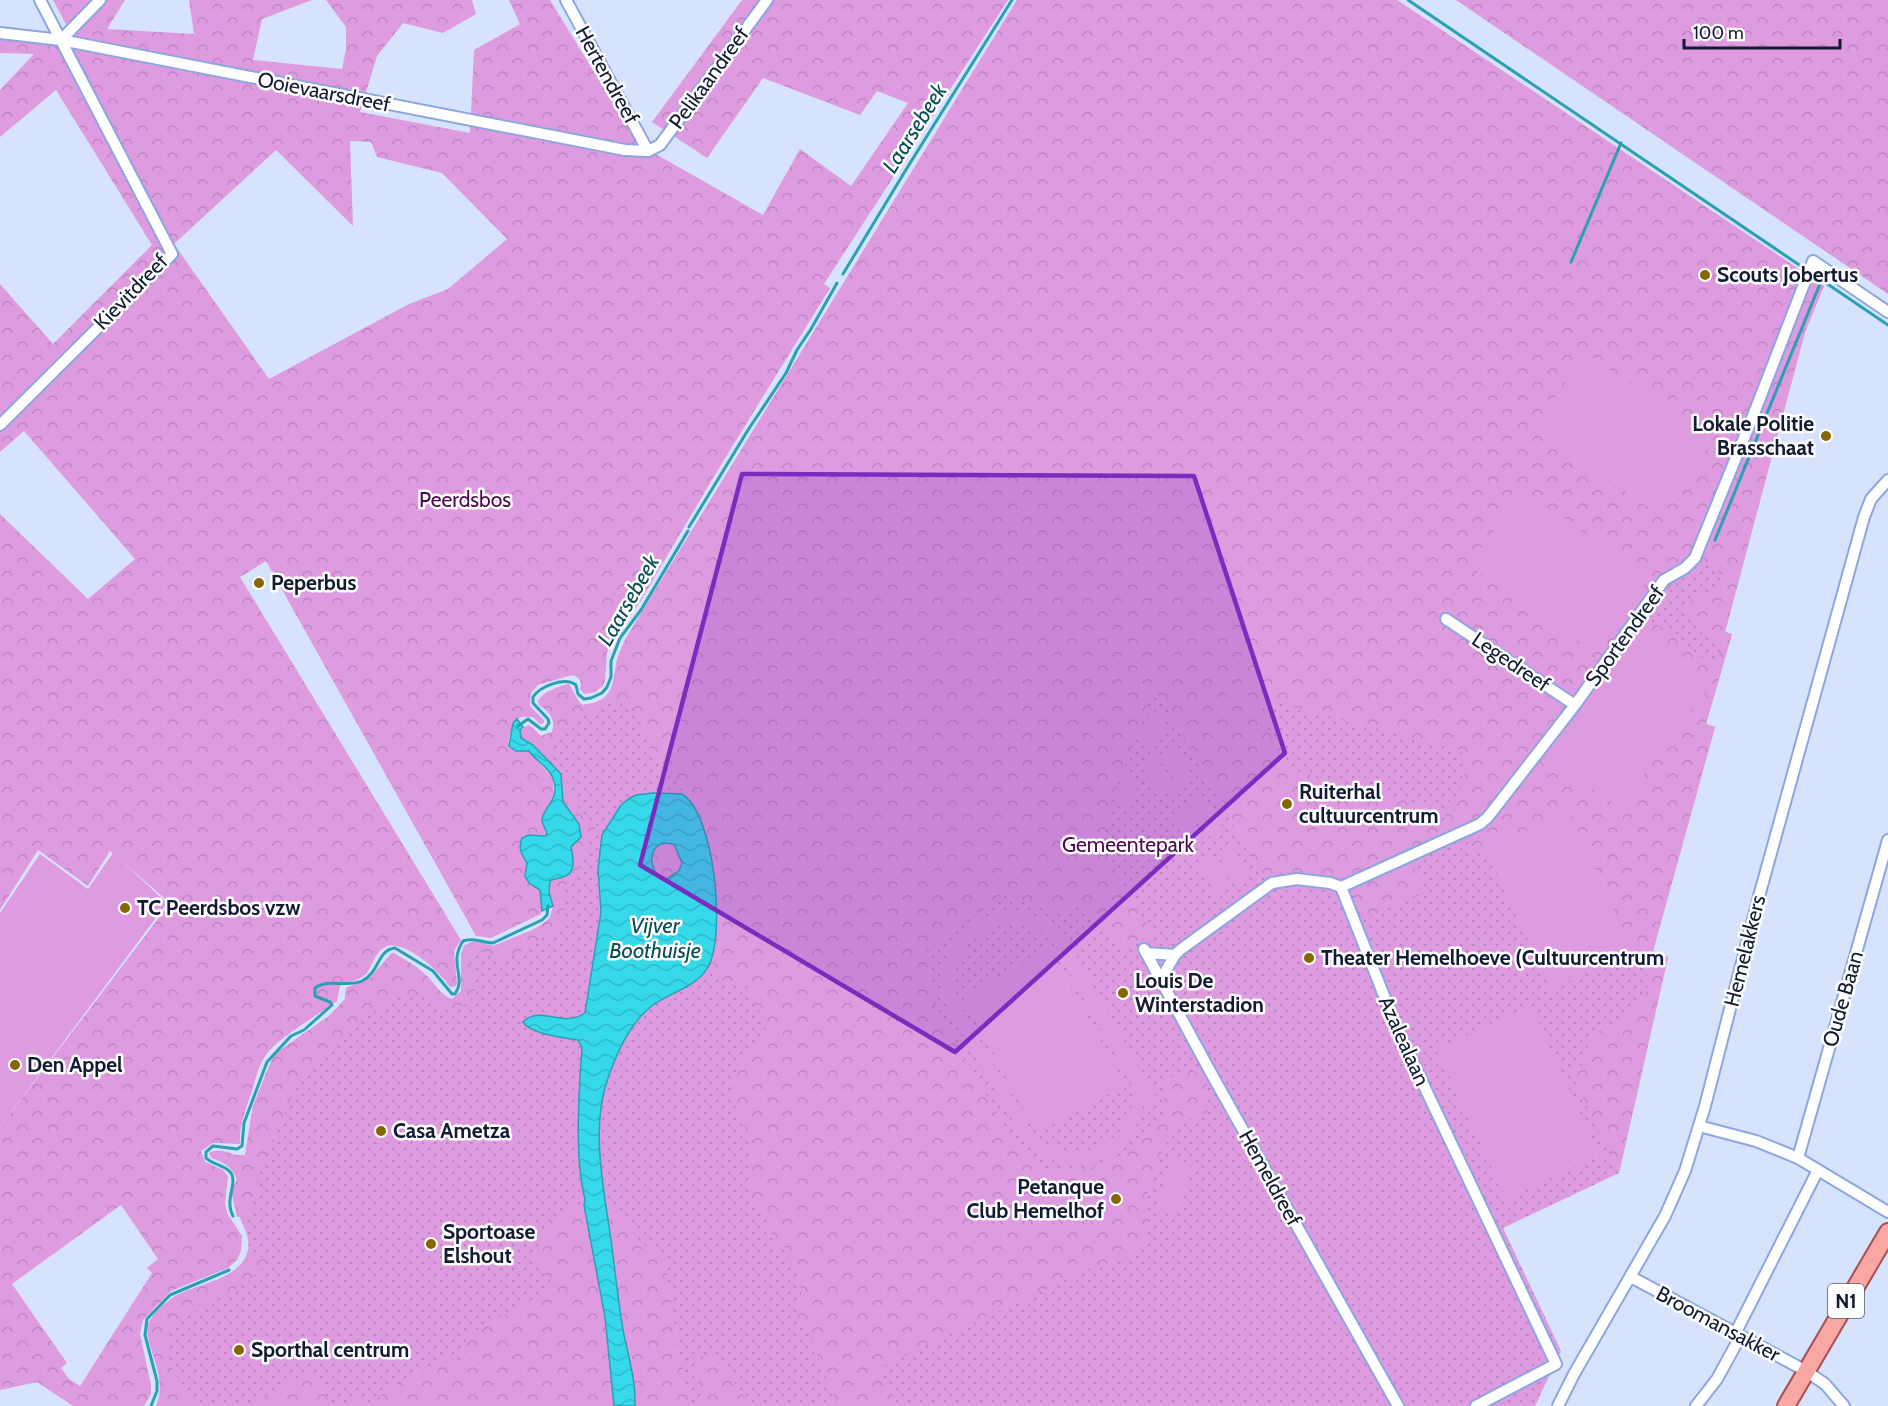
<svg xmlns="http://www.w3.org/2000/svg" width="1888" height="1406" font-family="Cabin,sans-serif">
  <defs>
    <pattern id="grass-dots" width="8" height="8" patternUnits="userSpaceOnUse" patternTransform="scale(1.5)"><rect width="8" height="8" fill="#de9be0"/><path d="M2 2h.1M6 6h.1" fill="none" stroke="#bd85c1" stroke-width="1.8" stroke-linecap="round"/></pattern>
    <pattern id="forest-crowns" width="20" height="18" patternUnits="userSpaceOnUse" patternTransform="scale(1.5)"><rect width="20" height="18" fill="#de9be0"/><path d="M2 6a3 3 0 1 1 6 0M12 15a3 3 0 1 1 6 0" fill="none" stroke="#bd85c1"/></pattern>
    <pattern id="water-waves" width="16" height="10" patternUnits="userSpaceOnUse" patternTransform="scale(1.5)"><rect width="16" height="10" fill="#35d9ea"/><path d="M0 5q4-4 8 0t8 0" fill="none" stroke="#2ebac9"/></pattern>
  </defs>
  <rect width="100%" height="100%" fill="#d7e3fc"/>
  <path fill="url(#grass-dots)" d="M1017 0H1397L1824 286 1805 332 1725 632 1732 634 1706 724 1715 727 1653 951 1655 954 1668 957 1619 1173 1503 1228 1561 1351 1535 1406H156C171 1374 140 1342 149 1322 151 1318 156 1314 159 1311 164 1306 169 1300 175 1296 195 1285 237 1279 246 1257 256 1234 233 1216 232 1192 232 1188 236 1185 237 1180 232 1166 225 1163 212 1158L209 1153C222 1146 232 1157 245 1155L253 1106 272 1059 276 1053 329 1016 345 999 346 988 370 978 391 954 394 953C405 960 418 967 427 976 435 984 441 996 452 999L461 991V955L464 946 474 941 493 946 537 928 549 919 553 906 549 892 554 878 564 792 562 778 523 727 531 726 541 736 552 732C557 720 548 710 539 705L538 701C543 692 559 686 569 684L579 702 583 705C615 701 612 685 617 660 619 653 623 645 626 638Z"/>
  <path fill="url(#forest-crowns)" fill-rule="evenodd" d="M53 0H125L107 29 194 34 189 0H312L262 19 253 60 342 69 346 49V27L326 0H472L476 14 443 33 403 23 377 56 360 112 470 133 474 50 520 24 509 0H550L638 144 763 215 800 149 851 186 908 103 877 91 860 115 763 78 707 158 652 122 742 0H1008L824 284 830 288 716 473 640 602 613 639 607 653 605 680 603 686 595 692 584 694 580 689C582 681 580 677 572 675L538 685 531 693 530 706 544 720V723L540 724 533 717H521L513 723 508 742 520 751H529L553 778 554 795 553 800 546 810 547 834 545 836 529 835 520 851 527 862 525 876 529 883 540 890 543 904 541 914 491 938 476 936 266 561 240 577 461 940 454 951 457 983 456 986 450 987C441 973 404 938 385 947 374 953 373 966 366 974 360 980 348 982 340 986L337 1001C321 1013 275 1040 266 1055 258 1066 255 1081 251 1094 245 1111 239 1126 240 1144L213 1143 201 1151 205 1162 223 1170 228 1176 225 1203 227 1213 242 1236 241 1251 237 1260 228 1268 171 1291 143 1320 140 1334 151 1385V1394L144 1406H73L37 1382 0 1390V1127L170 903 110 851 88 886 38 850 0 910V514L88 599 135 559 24 431 0 452V284L53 344 152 245 56 90 0 137V90L34 54 0 53V32H70ZM350 141 371 142 377 157 442 173 507 239 448 289 409 304 269 379 174 244 276 150 353 226ZM121 1205 158 1259 147 1268 152 1273 80 1386 69 1379 61 1368 67 1363 12 1284Z
    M1017 0H1397L1824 286 1805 332 1725 632 1732 634 1706 724 1715 727 1653 951 1655 954 1668 957 1619 1173 1570 1071 1585 1063 1583 1058 1589 1055 1586 1048 1591 1045C1596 1028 1608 1027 1622 1020 1627 1017 1632 1012 1636 1008 1654 991 1648 973 1639 953L1633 951 1569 812 1474 855 1465 836 1411 861 1426 892 1364 919 1349 886 1335 876 1287 871 1263 878 1154 687 1114 795 1102 847 1152 934 1122 950 1078 904 1060 914 1006 893 927 950 938 1010 1013 1141 1039 1165 1051 1170H1071L1091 1168 1108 1163 1119 1156 1156 1126 1164 1116V1085L1170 1078 1183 1072 1193 1071 1200 1075 1207 1084 1208 1111C1199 1116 1184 1121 1176 1129 1166 1138 1147 1188 1146 1202 1146 1209 1150 1217 1149 1224 1146 1254 1116 1264 1091 1268L879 1368 898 1406H839L826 1380 811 1336 797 1317V1306L801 1295V1287L798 1281V1270L788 1259 790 1251 788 1247 780 1248 775 1246C772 1238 772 1228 767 1220 760 1207 751 1197 749 1183 746 1167 753 1151 748 1136 742 1116 727 1102 733 1079 739 1056 768 1046 766 1020L754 1004 746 984 728 986C721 978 715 973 709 965 723 930 717 850 700 817 692 803 681 788 671 776 667 771 662 767 658 762 641 737 646 715 616 700 596 710 543 730 553 760 554 764 559 768 561 771 570 787 577 805 586 822L597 825 575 875 564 888 565 907 561 925C541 939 522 955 497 959L487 951H476C460 970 500 1004 442 1011L422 997 409 994 390 1000 342 1035 305 1073 291 1099 260 1173 252 1214 237 1217 232 1193V1189L237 1180C232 1166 225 1163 212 1158L209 1153C222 1146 232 1157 245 1155L253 1106 272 1059 276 1053 329 1016 345 999 346 988 370 978 391 954 394 953C405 960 418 967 427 976 435 984 441 996 452 999L461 991V955L464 946C474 938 480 945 491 946 502 946 547 926 552 914 556 906 550 892 549 882L554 878 571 873 573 863 571 847 581 837 579 824 564 805 561 774 535 747 521 738 520 730 529 725 541 736 552 732C557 720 548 710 539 705L538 701C543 692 559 686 569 684L579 702 583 705C615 701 612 685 617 660 619 653 623 645 626 638ZM1701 558 1724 576 1709 596 1700 590 1684 610 1702 624 1698 630 1723 649 1711 664 1648 618 1677 577 1689 572ZM1269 701 1462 751 1459 763 1467 765 1458 800 1450 798 1444 822 1430 820 1433 807 1365 790 1364 792 1344 783 1293 770 1264 724 1271 720 1263 705Z
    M1456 0H1888V294Z
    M664 843 674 844 682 863 679 871 665 880C649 874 646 847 664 843Z
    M576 1203 595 1210 614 1208 640 1241 665 1261 673 1316 690 1406H346L360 1398 364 1405 448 1356 461 1362 464 1360 466 1336 555 1287 551 1278 545 1275 535 1259 549 1220 566 1213Z
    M248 1251 267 1260V1263L248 1282 181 1319C147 1343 180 1379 196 1406H156C170 1375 140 1340 150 1321 170 1282 236 1290 248 1251Z
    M701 1356 713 1357 722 1364 745 1398 740 1406H703L693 1357Z
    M310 1371 314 1373 332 1406H247Z"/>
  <path fill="#de9be0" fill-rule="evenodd" d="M1586 353 1713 440 1661 516 1534 429Z
    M1522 490 1649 577 1596 653 1469 566Z
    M1638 627 1712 681 1620 808 1545 754Z
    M1152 710 1168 718 1155 747 1139 740Z
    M1175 746 1194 779 1179 787 1160 754Z
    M1156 757 1175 789 1161 798 1142 765Z
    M1123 774 1140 780 1130 810 1114 804Z
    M1204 796 1223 828 1208 837 1189 804Z
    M1185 807 1204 839 1189 848 1171 815Z
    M1569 812 1633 951 1551 990 1486 850Z
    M1232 844 1251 877 1236 885 1217 852Z
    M113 853 167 903 0 1127V913L40 854 88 889Z
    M1213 855 1232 887 1217 896 1198 863Z
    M1017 912C1039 915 1054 924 1068 941L1159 1102 1148 1108 1144 1101C1135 1163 1069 1183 1024 1141L945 1003C935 953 964 912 1017 912ZM1009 924 1029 927 1050 938 1132 1085C1140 1145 1071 1173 1031 1131L958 1002C945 964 970 929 1009 924Z
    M1050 948 1125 1085 1037 1133 962 996Z
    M1531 1006 1600 1156 1506 1199 1436 1049Z
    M1171 1159 1194 1167 1175 1217 1155 1210Z"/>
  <path fill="url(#water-waves)" stroke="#2aa0b3" stroke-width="1.5" fill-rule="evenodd" d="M517 719 523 727 520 730 521 738 533 745 561 774 563 802 579 824 581 837 571 847C573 858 577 873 563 877 558 879 554 878 550 881L549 892 553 906 542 911 540 890 529 883 525 876 527 863C521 853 518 849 522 838L529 835 545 836 547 834C546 830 543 825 542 821 541 808 563 800 552 776 547 766 535 760 529 751H516L509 746 513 723Z
    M653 793 682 794C715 814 726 936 708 967 697 987 671 992 653 1005 630 1022 617 1052 608 1078 590 1128 604 1189 611 1240 615 1270 618 1300 623 1330 628 1356 636 1379 635 1406H614L605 1317 584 1205 585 1199C574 1156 579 1093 582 1048L578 1040C565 1038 530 1034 523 1022 542 1004 561 1029 585 1013L601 912 598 870 602 835 621 805 630 798 636 795ZM664 843 674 844 682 863 679 871 665 880C649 874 646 847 664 843Z"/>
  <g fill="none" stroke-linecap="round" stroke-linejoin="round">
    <path stroke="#2aa0b3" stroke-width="3" d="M1408 0 1888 325
      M1571 262 1621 143
      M843 274 907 168 1012 0
      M689 527 748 430 786 373 797 350 811 329 837 283
      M1715 540 1822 279
      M518 726 528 719 541 729H545L549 723 548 719 533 703V697C539 687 565 676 576 685L578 694 584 699 591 698 602 693 607 687 611 677V661L620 638 641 610 688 531
      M233 1216C224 1199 238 1184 231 1173 225 1165 213 1165 206 1158V1152L213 1146 237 1149 242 1146 244 1123 267 1062 291 1036 304 1030 332 1005 330 1002 315 996V988C328 978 347 988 362 981 380 972 377 950 395 948L433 971 452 994H455C467 977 448 964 463 941 475 937 482 943 493 943L542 920 547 915 548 906
      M151 1406 157 1391V1381L145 1335 147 1319 170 1295 229 1270"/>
    <defs>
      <path id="minor" d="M566 0 648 151
        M0 33 61 40 625 150 648 151 660 145 767 0
        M61 40 100 0
        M0 425 172 254 40 0
        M1446 619 1575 705
        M1341 887 1480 824 1488 817 1575 705 1664 580 1685 568 1695 558 1753 416 1813 261 1888 312
        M1144 949 1211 1073 1398 1406
        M1146 953 1175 955
        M1161 979 1175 955 1180 950 1272 883 1297 879 1330 883 1341 887 1398 1031 1556 1364
        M1699 1126 1756 1141 1798 1158 1888 1212
        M1798 1158 1888 840
        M1631 1277 1806 1371 1825 1384 1844 1406
        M1735 1334 1818 1170
        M1476 1406 1556 1364
        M1558 1406 1574 1374 1665 1216 1685 1171 1705 1106 1758 900 1864 517 1871 499 1888 480
        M1696 1406 1717 1379 1740 1337"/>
      <path id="primary" d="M1786 1406 1888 1232"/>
    </defs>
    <use href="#minor" stroke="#8ca6e1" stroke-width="14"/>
    <use href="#primary" stroke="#a55052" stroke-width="20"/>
    <use href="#minor" stroke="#fff" stroke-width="10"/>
    <use href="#primary" stroke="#f8a7a2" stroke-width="16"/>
  </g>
  <path fill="#7b2cbf" fill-opacity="0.2" stroke="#7b2cbf" stroke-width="4.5" stroke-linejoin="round" d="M742 474 1194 476 1285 753 955 1052 640 865Z"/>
  <g fill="#876601" stroke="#fff" stroke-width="2">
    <circle cx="1705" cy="275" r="6"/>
    <circle cx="1826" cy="436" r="6"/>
    <circle cx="259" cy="583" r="6"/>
    <circle cx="1287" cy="804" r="6"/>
    <circle cx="125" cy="908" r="6"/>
    <circle cx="1309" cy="958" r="6"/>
    <circle cx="1123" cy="993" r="6"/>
    <circle cx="15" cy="1065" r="6"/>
    <circle cx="381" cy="1131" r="6"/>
    <circle cx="1116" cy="1199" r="6"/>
    <circle cx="431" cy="1244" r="6"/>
    <circle cx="239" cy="1350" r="6"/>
  </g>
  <g text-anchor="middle" stroke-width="5" stroke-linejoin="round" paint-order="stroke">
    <rect fill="#fff" stroke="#595f70" stroke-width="1.5" x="1828" y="1284" width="36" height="34" rx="4.5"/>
    <g font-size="20" font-weight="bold" fill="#121b32">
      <text x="1846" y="1308">N1</text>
    </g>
    <g font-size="21" fill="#121b32" stroke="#fff">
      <text transform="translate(607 75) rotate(61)" y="7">Hertendreef</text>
      <text transform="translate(709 78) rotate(-54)" y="7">Pelikaandreef</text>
      <text transform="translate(324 92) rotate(11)" y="7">Ooievaarsdreef</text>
      <text transform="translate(131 292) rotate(-46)" y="7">Kievitdreef</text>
      <text transform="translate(1625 636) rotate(-54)" y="7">Sportendreef</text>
      <text transform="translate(1511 662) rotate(34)" y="7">Legedreef</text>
      <text transform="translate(1745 951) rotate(-76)" y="7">Hemelakkers</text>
      <text transform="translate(1843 999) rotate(-74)" y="7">Oude Baan</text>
      <text transform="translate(1404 1041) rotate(66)" y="7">Azalealaan</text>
      <text transform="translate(1270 1178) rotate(61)" y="7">Hemeldreef</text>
      <text transform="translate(1718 1324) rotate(28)" y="7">Broomansakker</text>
    </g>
    <g font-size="21" font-weight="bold" fill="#121b32" stroke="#fff" text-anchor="start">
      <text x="1717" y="282">Scouts Jobertus</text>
      <text x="1814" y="431" text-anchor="end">Lokale Politie<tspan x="1814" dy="24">Brasschaat</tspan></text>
      <text x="271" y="590">Peperbus</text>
      <text x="1299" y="799">Ruiterhal<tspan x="1299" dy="24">cultuurcentrum</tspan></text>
      <text x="137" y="915">TC Peerdsbos vzw</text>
      <text x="1321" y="965">Theater Hemelhoeve (Cultuurcentrum</text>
      <text x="1135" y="988">Louis De<tspan x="1135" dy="24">Winterstadion</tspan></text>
      <text x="27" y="1072">Den Appel</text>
      <text x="393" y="1138">Casa Ametza</text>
      <text x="1104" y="1194" text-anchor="end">Petanque<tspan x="1104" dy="24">Club Hemelhof</tspan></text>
      <text x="443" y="1239">Sportoase<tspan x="443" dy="24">Elshout</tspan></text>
      <text x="251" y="1357">Sporthal centrum</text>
    </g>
    <g font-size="21" fill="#4b094f" stroke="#fff">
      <text x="465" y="507">Peerdsbos</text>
      <text x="1128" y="852">Gemeentepark</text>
    </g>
    <g font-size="22" font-style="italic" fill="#084f55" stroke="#fff">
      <text transform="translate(914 128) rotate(-58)" y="8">Laarsebeek</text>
      <text transform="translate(628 600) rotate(-60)" y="8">Laarsebeek</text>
      <text x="655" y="933">Vijver<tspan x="655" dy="25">Boothuisje</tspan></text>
    </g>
  </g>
  <path d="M1684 39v9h156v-9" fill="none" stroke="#121b32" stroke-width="3"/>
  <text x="1693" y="39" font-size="18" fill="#121b32" stroke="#ffffff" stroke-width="4.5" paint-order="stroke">100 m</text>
</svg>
